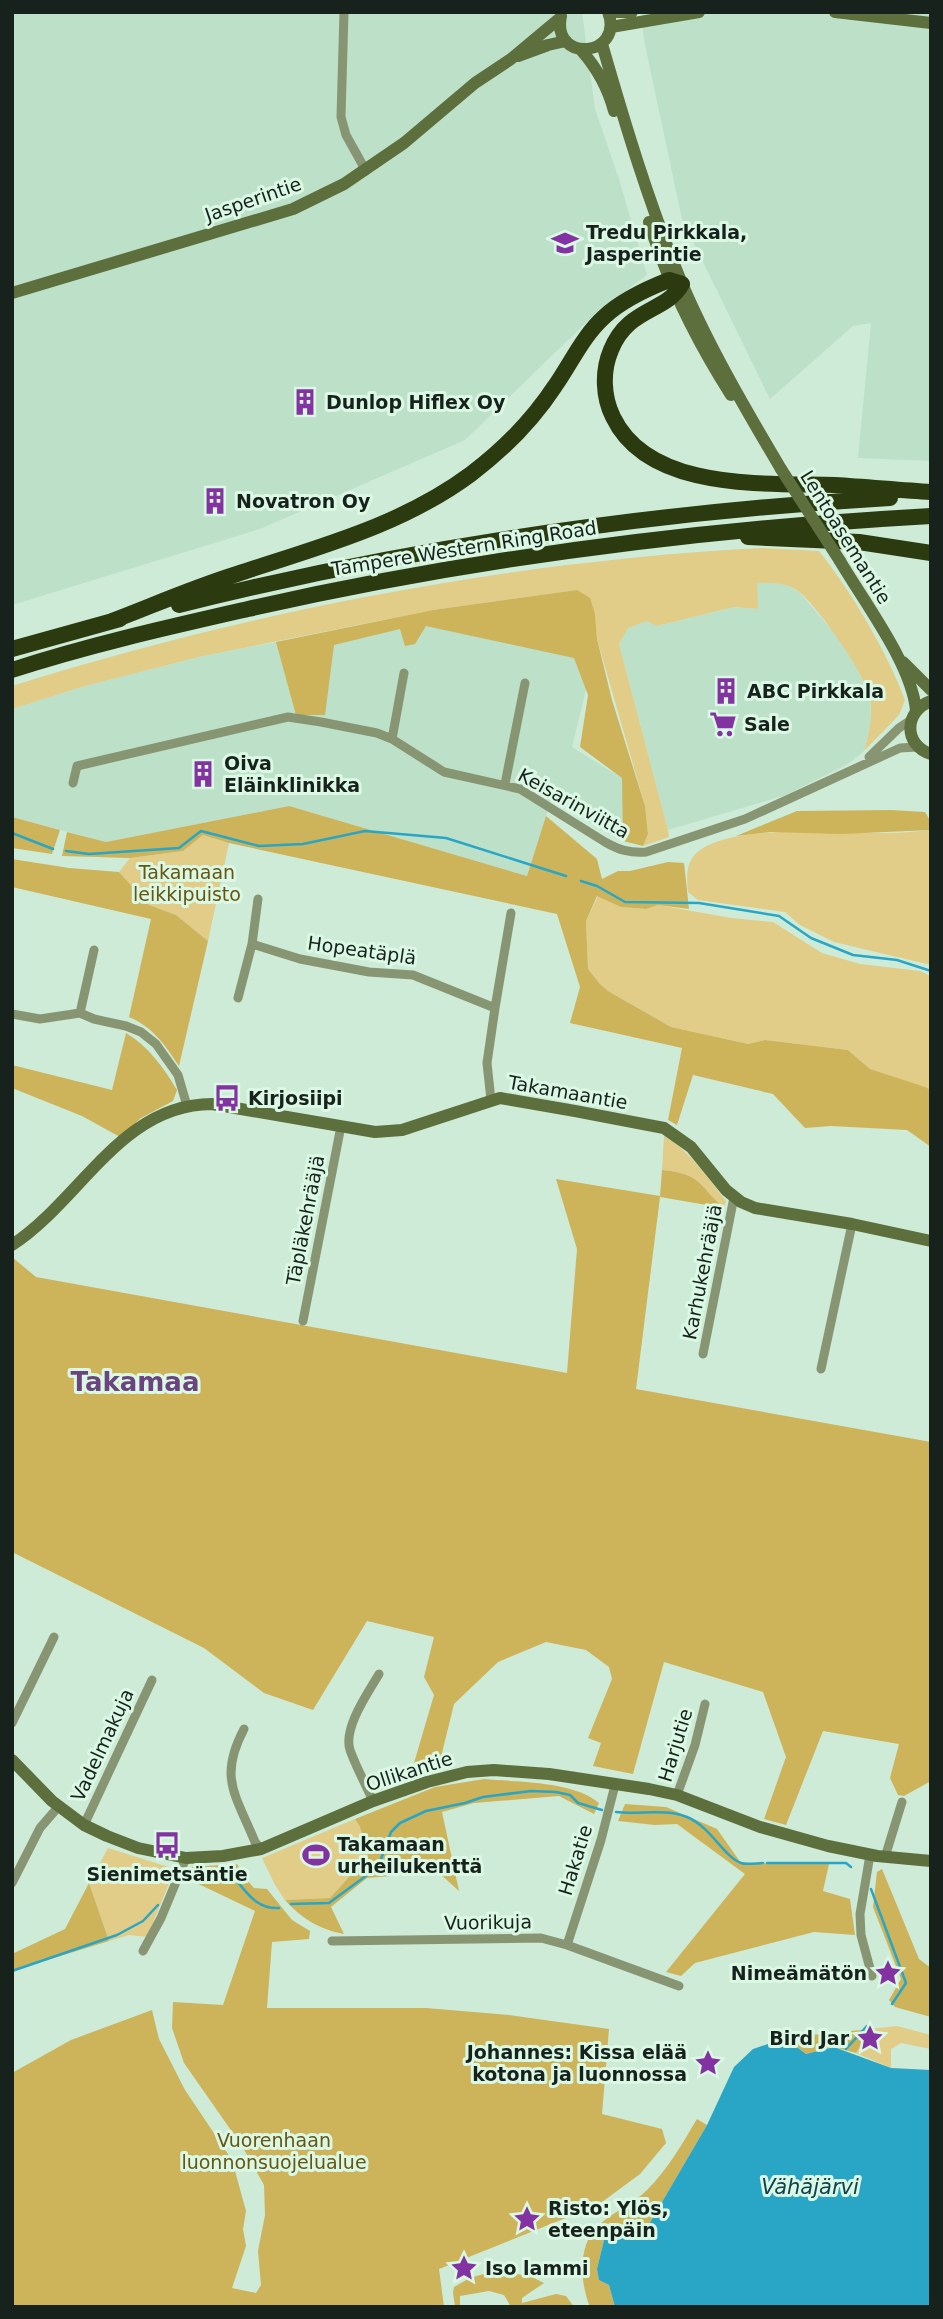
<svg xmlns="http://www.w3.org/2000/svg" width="943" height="2319" font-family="'DejaVu Sans',sans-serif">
  <rect width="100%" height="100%" fill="#ceebd8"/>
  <path fill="#bde0c9" d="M12 12H582L595 109 619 179 647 275 596 313 465 440 260 529 12 605Z
    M641 12H931V461L858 458 871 323 853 326 770 399 682 219 644 40Z
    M780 582 799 592 838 637 860 674 870 696 871 722 864 751 848 764 786 795 668 830 619 644 628 628 647 621 658 626 734 607 757 609V583Z
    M423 621 594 657 572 747 630 783 619 840 551 800 527 876 289 806 106 842 12 817V709L85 686 203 656 276 642Z"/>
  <path fill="#e1cc88" d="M761 548 819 551C851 591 887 652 905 700L899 715 864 751C869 733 873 717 870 698 866 675 817 605 798 591 785 582 773 583 757 583L758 609 734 607 657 626 647 621 628 628 619 644 668 830 669 837 643 846 648 834 645 806 597 639 595 614 577 590 433 610 203 656 85 686 12 709V686C251 611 511 561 761 548Z
    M931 830V965L834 942 800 925 785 912 698 900 688 892C687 882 686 869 691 860 713 820 847 834 888 833 902 833 916 831 931 830Z
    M203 835 229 843 208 941 176 915 149 905 119 872 130 858 183 851Z
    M598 896 621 907 646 909 658 905 731 918 773 922 822 953 860 964 920 971 931 976V1090L870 1069 848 1050 765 1040 748 1044 671 1027 608 991 600 984 588 969 586 921Z
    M664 1136C690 1151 707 1177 726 1201L724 1208C697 1184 702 1174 662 1170Z
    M355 1819 360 1827 368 1856 330 1898 285 1900 275 1885 262 1858Z
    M108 1848 175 1869 147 1937 129 1935 109 1941 89 1883Z
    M897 2026 931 2035V2049L901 2043 891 2049V2068L856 2053 871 2029Z"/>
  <path fill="#cdb35a" d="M577 590 590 598 595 614 597 639 612 700 645 806 648 834 643 846 623 841 622 778 580 747 588 695 574 658 426 626 415 644 405 646 400 629 334 645 325 715H296L276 642 433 610Z
    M289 806 527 876 546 816 597 859 602 879 618 871H630L668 862 684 863 689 909 658 905 646 909 621 907 597 896 586 921 588 969 600 984 608 991 671 1027 748 1044 765 1040 848 1050 870 1069 925 1087 931 1090V1147L907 1130 831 1126 805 1128 773 1094 693 1075 677 1125 668 1120 682 1048 570 1023 580 987 557 914 229 843 203 835 183 851 130 858 62 856 67 832 106 842Z
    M891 810 925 812 931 822V830L841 834 771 832 736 836 797 811Z
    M12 817 60 830 52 854 12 848Z
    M12 859 69 868 119 872 149 905 176 915 208 941 179 1066C164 1044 154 1028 129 1017L151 919 12 887Z
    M126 1033C149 1047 163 1067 177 1090L173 1101 141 1118 120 1137 82 1116 12 1088V1065L112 1090Z
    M662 1170C702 1174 697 1184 724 1208L660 1197 636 1389 931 1442V1781L904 1796 898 1795 890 1778 899 1744 823 1731 786 1825 764 1819 786 1757 763 1692 664 1662 633 1774 593 1766 601 1743 588 1738 612 1679 609 1667 586 1650 546 1642 498 1662 454 1704 441 1757 414 1763 434 1695 424 1677 434 1637 367 1621 313 1710 264 1693 204 1648 12 1552V1257L36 1277 567 1373 577 1249 556 1179 660 1196Z
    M484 1779C517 1782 574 1781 599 1803L594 1814 559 1796 474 1803 442 1812 459 1891 438 1872 367 1878 331 1907 344 1934C319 1929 302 1919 285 1900L330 1898 368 1856 360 1827 355 1819 435 1787Z
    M625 1804 666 1807 717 1829 741 1863 829 1864 823 1891 850 1899 855 1935 814 1932 695 1963 681 1976 666 1972 745 1874 677 1824 655 1825 618 1821Z
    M237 1864 246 1879 254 1888 267 1889 292 1920 310 1931 309 1939 272 1942 267 2008H426L509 2015 609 2029 602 2114 662 2129 666 2143 640 2174 598 2205 439 2269 444 2307H12V2073L71 2040 152 2010 159 2039 185 2090 232 2160 246 2211 243 2229 246 2246 232 2288 256 2293 261 2285 258 2251 265 2215 264 2185 242 2146 184 2063 172 2028 173 2002 223 2005 255 1911 184 1877 192 1867Z
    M882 1869 919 1959 931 1968V2017L895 2007 889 2000 901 1979 873 1907 877 1872Z
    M89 1883 109 1941 12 1971V1954L65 1929Z
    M871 2029 856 2053 834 2047 806 2054 794 2045 774 2042 800 2036Z
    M697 2119 707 2125 648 2226 604 2240 597 2269 599 2280 609 2285 615 2307H590C580 2283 577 2244 599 2225 613 2212 633 2204 647 2190 668 2169 682 2144 697 2119Z
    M497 2270 532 2277 544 2283 522 2298V2303L556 2294 566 2296 574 2307H511L504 2295 489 2291 460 2296V2307H455L453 2293 454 2287 470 2278Z"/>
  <path fill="#29a6c6" d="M774 2042 794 2045 806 2054 834 2047 891 2068 931 2070V2307H615L609 2285 599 2280 597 2269 604 2240 635 2232 648 2226 707 2125 734 2067 753 2049Z"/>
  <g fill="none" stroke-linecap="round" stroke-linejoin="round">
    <path stroke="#29a6c6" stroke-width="2.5" d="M12 833 53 849
      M66 851 89 854 179 848 201 831 259 846 303 844 365 831 446 838 566 876
      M581 881 597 886 625 902 699 903 779 916 811 938 853 955 897 960 931 971
      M616 1812C639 1815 665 1808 687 1817 711 1827 724 1857 741 1863 747 1865 757 1863 763 1863
      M767 1863H846L851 1867
      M190 1873C201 1872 213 1869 224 1872 241 1876 248 1910 279 1908
      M871 1889 906 1983 892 2004
      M291 1904 329 1903 378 1867 391 1832 400 1823 426 1811 465 1803 483 1797 531 1791 556 1792 570 1795 578 1803 602 1810
      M12 1971 117 1935 143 1921 158 1905
      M846 2049 867 2026"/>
    <path stroke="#889573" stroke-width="9" d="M344 12 341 117 346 135 366 171
      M392 739 404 673
      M869 757 899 728 911 720
      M73 783 77 766 288 717 321 722 377 733 392 739 444 772 520 789 605 842C619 850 629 853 646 852L745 819 900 748 917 747
      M505 784 525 683
      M252 944 300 959 369 972 413 975 495 1008 487 1063 491 1100
      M238 998 252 944 258 899
      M495 1008 511 913
      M80 1013 94 950
      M12 1014 40 1019 80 1013 94 1019 126 1026 141 1032 156 1044 178 1075 187 1106
      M303 1321 341 1126
      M703 1354 734 1197
      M821 1369 852 1224
      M12 1723 54 1637
      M244 1729C218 1778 236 1795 255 1842L261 1849
      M677 1795 695 1745 705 1704
      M373 1801C366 1785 356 1767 350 1750 343 1728 368 1693 379 1674
      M84 1825 152 1680
      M870 1855 860 1914 861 1935 872 1976
      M885 1857 902 1802
      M12 1883 40 1828 59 1806
      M332 1941 541 1938 567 1945 679 1986
      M567 1945 601 1840 615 1785
      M143 1951 161 1918 186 1858"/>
    <path stroke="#5d6f3c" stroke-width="12" d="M614 12H632
      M835 12 931 23
      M561 16C551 64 625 57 608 12
      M611 27 699 12
      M602 44C625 124 649 204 681 281 708 345 746 410 781 469
      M581 50C597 68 608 88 614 111
      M518 56 548 45 566 41
      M649 222C668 284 696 340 731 395
      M12 293 293 209 344 184 404 143 475 83 511 59 560 18
      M840 561C864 602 911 663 916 710
      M903 662 931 690
      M931 701C904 711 903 745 931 754
      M12 1245C80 1201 121 1104 212 1104L375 1132 402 1130 500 1098 575 1111 664 1128 691 1147 726 1190 741 1202 755 1208 852 1224 931 1241
      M12 1760 52 1801 84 1825 107 1836 138 1848 186 1858 223 1856 261 1849 373 1801 427 1782 467 1772 494 1770 549 1774 649 1789 677 1795 760 1827 828 1846 877 1856 931 1861"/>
    <path stroke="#2c3a0f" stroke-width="16" d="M748 537 859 542 931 553
      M179 605C411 547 651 512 890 498
      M112 621C154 605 195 587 237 574 318 547 401 526 471 474 504 449 532 421 555 386 571 363 583 336 604 317 622 300 646 289 669 280L682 284C666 313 628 307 611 350 602 371 603 397 613 417 649 492 766 483 835 485 867 487 899 490 931 492
      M12 649 120 619
      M12 670C89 645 169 627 248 609 473 558 701 529 931 516"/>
    <path stroke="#5d6f3c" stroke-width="12" d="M781 469 840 561"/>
  </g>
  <defs>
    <symbol id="school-bare" viewBox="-9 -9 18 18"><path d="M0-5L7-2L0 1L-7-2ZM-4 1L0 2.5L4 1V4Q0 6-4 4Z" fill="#8332a1" stroke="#dbf8e5" stroke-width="2.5" paint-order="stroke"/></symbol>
    <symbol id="building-bare" viewBox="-9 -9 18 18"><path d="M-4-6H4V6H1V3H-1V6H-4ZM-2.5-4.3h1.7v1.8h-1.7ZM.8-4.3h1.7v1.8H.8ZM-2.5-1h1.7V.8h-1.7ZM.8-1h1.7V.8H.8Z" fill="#8332a1" stroke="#dbf8e5" stroke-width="2.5" paint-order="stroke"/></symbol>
    <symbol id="supermarket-bare" viewBox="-9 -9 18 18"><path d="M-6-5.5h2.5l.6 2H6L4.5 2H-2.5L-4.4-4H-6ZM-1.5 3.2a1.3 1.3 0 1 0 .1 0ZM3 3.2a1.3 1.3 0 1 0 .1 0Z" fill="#8332a1" stroke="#dbf8e5" stroke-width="2.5" paint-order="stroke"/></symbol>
    <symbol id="bus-bare" viewBox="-9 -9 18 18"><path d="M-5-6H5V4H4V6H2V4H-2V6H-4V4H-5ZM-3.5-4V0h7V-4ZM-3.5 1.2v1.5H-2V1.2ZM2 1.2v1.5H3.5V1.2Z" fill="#8332a1" stroke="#dbf8e5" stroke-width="2.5" paint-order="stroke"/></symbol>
    <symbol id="stadium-bare" viewBox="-9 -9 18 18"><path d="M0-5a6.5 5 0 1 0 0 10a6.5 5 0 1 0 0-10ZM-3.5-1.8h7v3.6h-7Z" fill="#8332a1" stroke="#dbf8e5" stroke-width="2.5" paint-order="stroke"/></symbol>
    <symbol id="sight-bare" viewBox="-9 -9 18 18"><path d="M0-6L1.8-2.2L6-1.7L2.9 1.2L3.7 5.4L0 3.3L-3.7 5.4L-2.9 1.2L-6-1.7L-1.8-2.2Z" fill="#8332a1" stroke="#dbf8e5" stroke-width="2.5" paint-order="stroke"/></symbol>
  </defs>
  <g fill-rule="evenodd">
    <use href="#school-bare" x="546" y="224" width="38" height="38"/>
    <use href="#building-bare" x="286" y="383" width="38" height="38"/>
    <use href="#building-bare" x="196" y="482" width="38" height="38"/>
    <use href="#building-bare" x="707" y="672" width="38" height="38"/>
    <use href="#supermarket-bare" x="704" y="705" width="38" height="38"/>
    <use href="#building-bare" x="184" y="755" width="38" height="38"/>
    <use href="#bus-bare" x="208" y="1079" width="38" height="38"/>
    <use href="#bus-bare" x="148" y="1826" width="38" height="38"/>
    <use href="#stadium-bare" x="297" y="1836" width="38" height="38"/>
    <use href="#sight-bare" x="869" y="1954" width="38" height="38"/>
    <use href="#sight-bare" x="851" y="2019" width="38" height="38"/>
    <use href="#sight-bare" x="689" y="2044" width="38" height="38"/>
    <use href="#sight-bare" x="508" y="2200" width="38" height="38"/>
    <use href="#sight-bare" x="445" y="2249" width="38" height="38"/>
  </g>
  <g text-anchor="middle" stroke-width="6" stroke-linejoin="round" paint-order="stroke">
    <g font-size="19" fill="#18221c" stroke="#dbf8e5">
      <text transform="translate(253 199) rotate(-19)" y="7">Jasperintie</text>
      <text transform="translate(846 537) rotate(58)" y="7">Lentoasemantie</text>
      <text transform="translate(464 548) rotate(-9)" y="7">Tampere Western Ring Road</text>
      <text transform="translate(574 803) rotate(29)" y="7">Keisarinviitta</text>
      <text transform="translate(362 950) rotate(8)" y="7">Hopeatäplä</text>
      <text transform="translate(568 1092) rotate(10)" y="7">Takamaantie</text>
      <text transform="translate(305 1220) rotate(-79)" y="7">Täpläkehrääjä</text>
      <text transform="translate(702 1272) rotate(-79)" y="7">Karhukehrääjä</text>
      <text transform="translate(102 1745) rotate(-65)" y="7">Vadelmakuja</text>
      <text transform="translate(675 1745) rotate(-73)" y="7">Harjutie</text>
      <text transform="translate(409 1771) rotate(-18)" y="7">Ollikantie</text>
      <text transform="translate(575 1860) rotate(-73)" y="7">Hakatie</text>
      <text transform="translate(488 1922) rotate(-1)" y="7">Vuorikuja</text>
    </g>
    <g font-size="19" font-weight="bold" fill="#18221c" stroke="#dbf8e5" text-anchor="start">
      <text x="586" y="239">Tredu Pirkkala,<tspan x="586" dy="22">Jasperintie</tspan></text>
      <text x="326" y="409">Dunlop Hiflex Oy</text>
      <text x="236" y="508">Novatron Oy</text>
      <text x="747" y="698">ABC Pirkkala</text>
      <text x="744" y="731">Sale</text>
      <text x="224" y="770">Oiva<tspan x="224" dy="22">Eläinklinikka</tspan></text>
      <text x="248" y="1105">Kirjosiipi</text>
      <text x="337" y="1851">Takamaan<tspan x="337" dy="22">urheilukenttä</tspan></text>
      <text x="167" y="1881" text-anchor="middle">Sienimetsäntie</text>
      <text x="867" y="1980" text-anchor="end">Nimeämätön</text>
      <text x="849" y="2045" text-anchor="end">Bird Jar</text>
      <text x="687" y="2059" text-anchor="end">Johannes: Kissa elää<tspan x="687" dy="22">kotona ja luonnossa</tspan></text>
      <text x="548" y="2215">Risto: Ylös,<tspan x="548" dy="22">eteenpäin</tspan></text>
      <text x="485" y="2275">Iso lammi</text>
    </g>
    <g font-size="19" fill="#675511" stroke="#dbf8e5">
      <text x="187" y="879">Takamaan<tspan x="187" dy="22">leikkipuisto</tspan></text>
      <text x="274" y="2147">Vuorenhaan<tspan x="274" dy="22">luonnonsuojelualue</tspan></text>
    </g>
    <g font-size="21" font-style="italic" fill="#0f4250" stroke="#dbf8e5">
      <text x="810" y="2194">Vähäjärvi</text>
    </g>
    <g font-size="26" font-weight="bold" fill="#6c447d" stroke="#dbf8e5">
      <text x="135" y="1391">Takamaa</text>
    </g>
  </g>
  <rect width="943" height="2319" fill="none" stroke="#18221c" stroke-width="28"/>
</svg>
